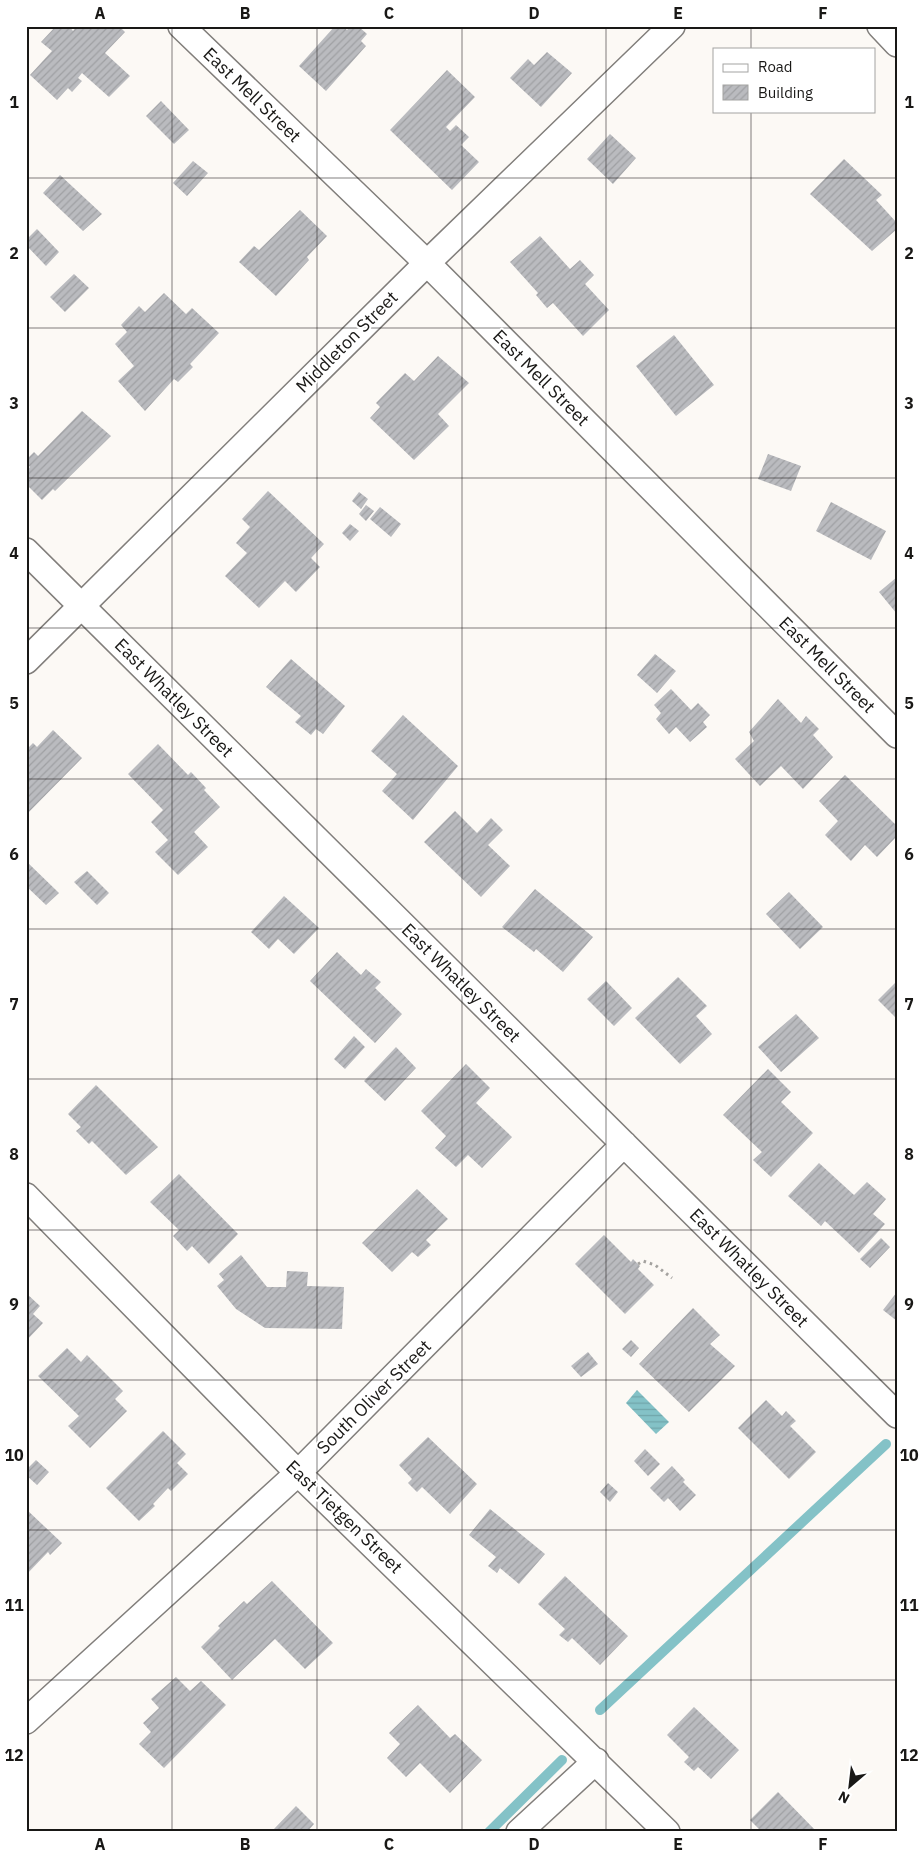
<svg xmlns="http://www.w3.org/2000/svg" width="923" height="1858" font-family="'IBM Plex Sans',sans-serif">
  <defs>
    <pattern id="water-rules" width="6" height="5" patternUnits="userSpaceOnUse" patternTransform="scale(1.25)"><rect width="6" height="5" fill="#84c2c7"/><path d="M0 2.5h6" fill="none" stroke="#71a6aa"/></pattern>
    <pattern id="building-hatch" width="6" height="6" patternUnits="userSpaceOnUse" patternTransform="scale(1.25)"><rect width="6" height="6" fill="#babbbf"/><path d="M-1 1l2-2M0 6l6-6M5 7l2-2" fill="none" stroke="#9fa0a3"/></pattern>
  </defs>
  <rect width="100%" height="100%" fill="#fcf9f5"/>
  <path fill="url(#water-rules)" d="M637 1390 669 1422 656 1434 626 1403Z"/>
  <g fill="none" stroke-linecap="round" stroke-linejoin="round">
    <path stroke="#84c2c7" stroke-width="10" d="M600 1710 886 1444
      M489 1832 562 1760"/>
  </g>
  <path fill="url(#building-hatch)" d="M56 26H69L73 31 77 26H119L125 32 105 53 130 76 109 97 82 73 78 78 82 81 72 92 68 88 57 100 30 75 52 51 41 42Z
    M335 26H342L347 30 351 26H358L367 34 361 41 366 46 326 91 299 66Z
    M547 52 572 73 541 107 510 78 528 59 534 65Z
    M447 70 475 97 446 127 450 131 456 125 469 137 461 145 479 162 452 190 390 130Z
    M161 101 189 130 174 144 146 116Z
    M610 134 636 158 613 184 587 159Z
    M844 159 882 195 876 200 897 223V229L872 251 810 194Z
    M193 161 208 173 187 196 173 183Z
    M60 175 102 214 83 231 43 193Z
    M300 210 327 236 307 257 309 260 276 296 239 262 254 246 259 250Z
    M37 229 59 252 46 266 26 245V240Z
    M540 236 570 269 580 260 594 275 585 284 609 310 583 336 553 303 547 308 536 295 538 293 510 262Z
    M74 274 89 288 65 312 50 297Z
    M164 293 186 314 192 308 219 333 190 364 193 367 178 382 174 379 145 411 118 381 134 366 115 344 127 332 121 325 139 306 145 312Z
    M674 335 714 385 676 416 636 366Z
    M438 356 469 383 438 414 449 426 414 460 370 418 380 407 376 403 405 373 414 381Z
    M82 411 111 436 55 491 53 489 42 500 26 484V471L30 467 26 463V460L34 452 38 456Z
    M768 454 801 466 791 491 758 479Z
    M268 491 324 544 311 558 320 567 296 592 285 581 259 608 225 576 247 553 236 543 250 527 242 519Z
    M359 492 368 499 361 509 352 501Z
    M831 502 886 531 871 560 816 531Z
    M366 505 374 511 366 521 359 514Z
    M380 507 401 524 391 537 370 519Z
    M350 524 359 531 350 541 342 533Z
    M897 577V614L879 592Z
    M655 654 676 671 657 693 637 675Z
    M291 659 345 706 323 734 316 729 311 735 295 722 301 716 266 687Z
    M671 689 691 710 698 703 710 715 703 722 707 727 690 742 676 727 669 734 656 719 661 713 654 705Z
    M778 699 801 723 806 716 819 729 813 735 833 757 803 789 781 766 760 786 735 759 754 741 749 732Z
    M403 715 458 766 413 820 382 791 397 774 371 751Z
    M53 730 82 758 26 815V750L33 743 37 747Z
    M158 744 188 775 191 772 206 788 204 790 220 807 194 832 208 847 178 875 155 852 168 840 151 822 163 810 128 774Z
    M845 775 897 826V836L877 857 865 845 851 861 825 835 838 821 819 801Z
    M455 811 477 833 491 818 503 830 488 845 510 866 481 897 424 842Z
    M26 861 59 893 46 905 26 886Z
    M87 871 109 893 97 905 74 882Z
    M535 889 593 937 563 972 536 949 534 952 502 927Z
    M789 892 823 927 800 949 766 914Z
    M284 896 319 928 294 954 278 939 269 949 251 932Z
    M337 952 361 975 366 969 381 982 375 988 402 1014 375 1043 310 981Z
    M678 977 707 1006 696 1016 712 1034 680 1064 635 1018Z
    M606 981 632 1008 614 1026 587 999Z
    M897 981V1019L878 1000Z
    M796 1014 819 1038 781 1072 758 1047Z
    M354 1036 365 1047 345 1069 334 1059Z
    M396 1047 416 1068 385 1101 364 1081Z
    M466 1064 490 1088 476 1103 512 1137 482 1168 468 1155 456 1167 435 1148 446 1136 421 1111Z
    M768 1069 791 1092 781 1102 813 1133 771 1177 753 1160 762 1152 723 1115Z
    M96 1085 158 1147 126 1175 92 1141 89 1144 76 1131 81 1127 68 1114Z
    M819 1163 854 1195 867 1182 886 1199 873 1214 885 1224 859 1253 825 1221 821 1226 788 1196Z
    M179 1174 238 1234 209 1264 192 1246 187 1251 173 1236 179 1230 150 1202Z
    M417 1189 448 1219 426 1240 431 1245 418 1257 412 1252 392 1272 362 1243Z
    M604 1235 631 1262 633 1259 640 1266 638 1269 654 1285 625 1314 575 1264Z
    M881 1238 890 1247 870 1268 860 1259Z
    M241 1255 267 1287H286L287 1271 308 1272 307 1286 344 1287 342 1329 265 1328 236 1309 217 1286 224 1280 219 1274Z
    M897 1292V1321L883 1310Z
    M26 1293 40 1306 33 1314 43 1323 26 1341Z
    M693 1308 720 1335 710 1344 735 1366 689 1412 639 1364Z
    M631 1340 639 1348 631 1357 622 1349Z
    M67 1348 81 1362 87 1355 123 1391 115 1399 127 1411 90 1448 68 1426 79 1416 38 1376Z
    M588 1352 598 1364 581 1377 571 1366Z
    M766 1400 782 1416 786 1411 796 1421 790 1426 816 1452 789 1479 738 1428Z
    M163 1431 186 1454 177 1463 188 1474 171 1491 168 1488 153 1504 155 1506 139 1521 106 1488Z
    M428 1437 477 1484 450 1514 422 1487 417 1492 408 1483 412 1479 399 1465Z
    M645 1449 660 1464 648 1476 634 1461Z
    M36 1460 49 1472 37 1485 26 1475V1470Z
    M672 1466 685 1480 683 1482 696 1495 680 1511 668 1498 664 1502 650 1488Z
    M608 1483 618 1492 610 1502 600 1492Z
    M26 1509 62 1543 50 1555 48 1552 26 1575Z
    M490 1509 545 1554 519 1584 500 1568 497 1573 488 1566 496 1557 469 1535Z
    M565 1576 628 1636 600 1665 572 1638 568 1642 559 1635 565 1629 538 1604Z
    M272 1581 333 1643 305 1669 275 1639 232 1680 201 1647 220 1628 218 1626 244 1601 247 1604Z
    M176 1677 190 1691 201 1681 226 1705 164 1768 139 1744 151 1732 143 1723 159 1708 151 1699Z
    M418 1705 450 1738 455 1734 482 1760 450 1793 420 1763 406 1777 387 1758 400 1744 389 1733Z
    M694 1707 739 1750 711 1779 698 1767 694 1771 684 1762 689 1757 667 1735Z
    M778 1792 817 1832H762L750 1820Z
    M296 1806 314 1824 307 1832H277L274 1829Z"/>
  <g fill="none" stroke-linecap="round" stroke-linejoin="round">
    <defs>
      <path id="minor" d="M181 26 427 263 897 735
        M880 26 897 44
        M26 551 897 1415
        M26 661 427 263 672 26
        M26 1196 298 1473 667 1832
        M26 1721 298 1473 624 1144
        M519 1832 596 1761"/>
    </defs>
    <use href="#minor" stroke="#817e7b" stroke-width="28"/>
    <path stroke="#a4a29f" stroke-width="3" stroke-dasharray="2.5 4" stroke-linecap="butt" d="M638 1264 643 1261 655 1265 672 1278"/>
    <use href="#minor" stroke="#fff" stroke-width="25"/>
  </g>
  <path fill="none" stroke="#191816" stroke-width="1" stroke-opacity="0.55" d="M172 26V1832M317 26V1832M462 26V1832M606 26V1832M751 26V49M751 111V1832M26 178H897M26 328H897M26 478H897M26 628H897M26 779H897M26 929H897M26 1079H897M26 1230H897M26 1380H897M26 1530H897M26 1680H897"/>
  <g text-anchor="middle" stroke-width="4" stroke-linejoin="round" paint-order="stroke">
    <g font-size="18" fill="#191816" stroke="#fff">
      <text transform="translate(252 95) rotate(44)" y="6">East Mell Street</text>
      <text transform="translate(347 342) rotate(-45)" y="6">Middleton Street</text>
      <text transform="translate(541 378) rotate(45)" y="6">East Mell Street</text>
      <text transform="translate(827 665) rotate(45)" y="6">East Mell Street</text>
      <text transform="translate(174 698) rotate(45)" y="6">East Whatley Street</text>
      <text transform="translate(461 983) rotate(45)" y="6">East Whatley Street</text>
      <text transform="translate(749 1268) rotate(45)" y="6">East Whatley Street</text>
      <text transform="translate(374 1397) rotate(-45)" y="6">South Oliver Street</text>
      <text transform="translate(344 1517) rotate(44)" y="6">East Tietgen Street</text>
    </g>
  </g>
  <rect width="923" height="1858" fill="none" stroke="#ffffff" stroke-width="55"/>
  <rect x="713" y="48" width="162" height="65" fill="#ffffff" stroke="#a3a3a2"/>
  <rect x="723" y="64" width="25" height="8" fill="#ffffff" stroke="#a3a3a2"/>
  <text x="758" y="72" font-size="15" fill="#191816">Road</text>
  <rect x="723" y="85" width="25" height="15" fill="url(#building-hatch)" stroke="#a3a3a2"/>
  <text x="758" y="98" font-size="15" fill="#191816">Building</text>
  <g transform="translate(850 1786) rotate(208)" stroke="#ffffff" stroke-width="4" paint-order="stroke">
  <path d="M0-4L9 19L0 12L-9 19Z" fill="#191816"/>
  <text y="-8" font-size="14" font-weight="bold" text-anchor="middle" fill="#191816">N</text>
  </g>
  <rect x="28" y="28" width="868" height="1802" fill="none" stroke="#191816" stroke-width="2"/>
  <g font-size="16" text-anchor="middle" font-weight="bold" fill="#191816">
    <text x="100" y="19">A</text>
    <text x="245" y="19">B</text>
    <text x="389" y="19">C</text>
    <text x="534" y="19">D</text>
    <text x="678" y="19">E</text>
    <text x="823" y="19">F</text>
    <text x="14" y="108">1</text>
    <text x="909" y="108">1</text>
    <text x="14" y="259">2</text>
    <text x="909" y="259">2</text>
    <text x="14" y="409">3</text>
    <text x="909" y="409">3</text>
    <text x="14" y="559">4</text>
    <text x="909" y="559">4</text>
    <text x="14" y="709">5</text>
    <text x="909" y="709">5</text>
    <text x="14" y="860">6</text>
    <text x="909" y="860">6</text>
    <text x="14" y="1010">7</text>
    <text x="909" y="1010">7</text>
    <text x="14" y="1160">8</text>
    <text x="909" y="1160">8</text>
    <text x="14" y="1310">9</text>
    <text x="909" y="1310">9</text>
    <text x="14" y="1461">10</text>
    <text x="909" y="1461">10</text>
    <text x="14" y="1611">11</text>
    <text x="909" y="1611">11</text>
    <text x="14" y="1761">12</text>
    <text x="909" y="1761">12</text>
    <text x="100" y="1850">A</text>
    <text x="245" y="1850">B</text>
    <text x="389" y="1850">C</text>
    <text x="534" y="1850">D</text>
    <text x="678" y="1850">E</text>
    <text x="823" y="1850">F</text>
  </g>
</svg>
